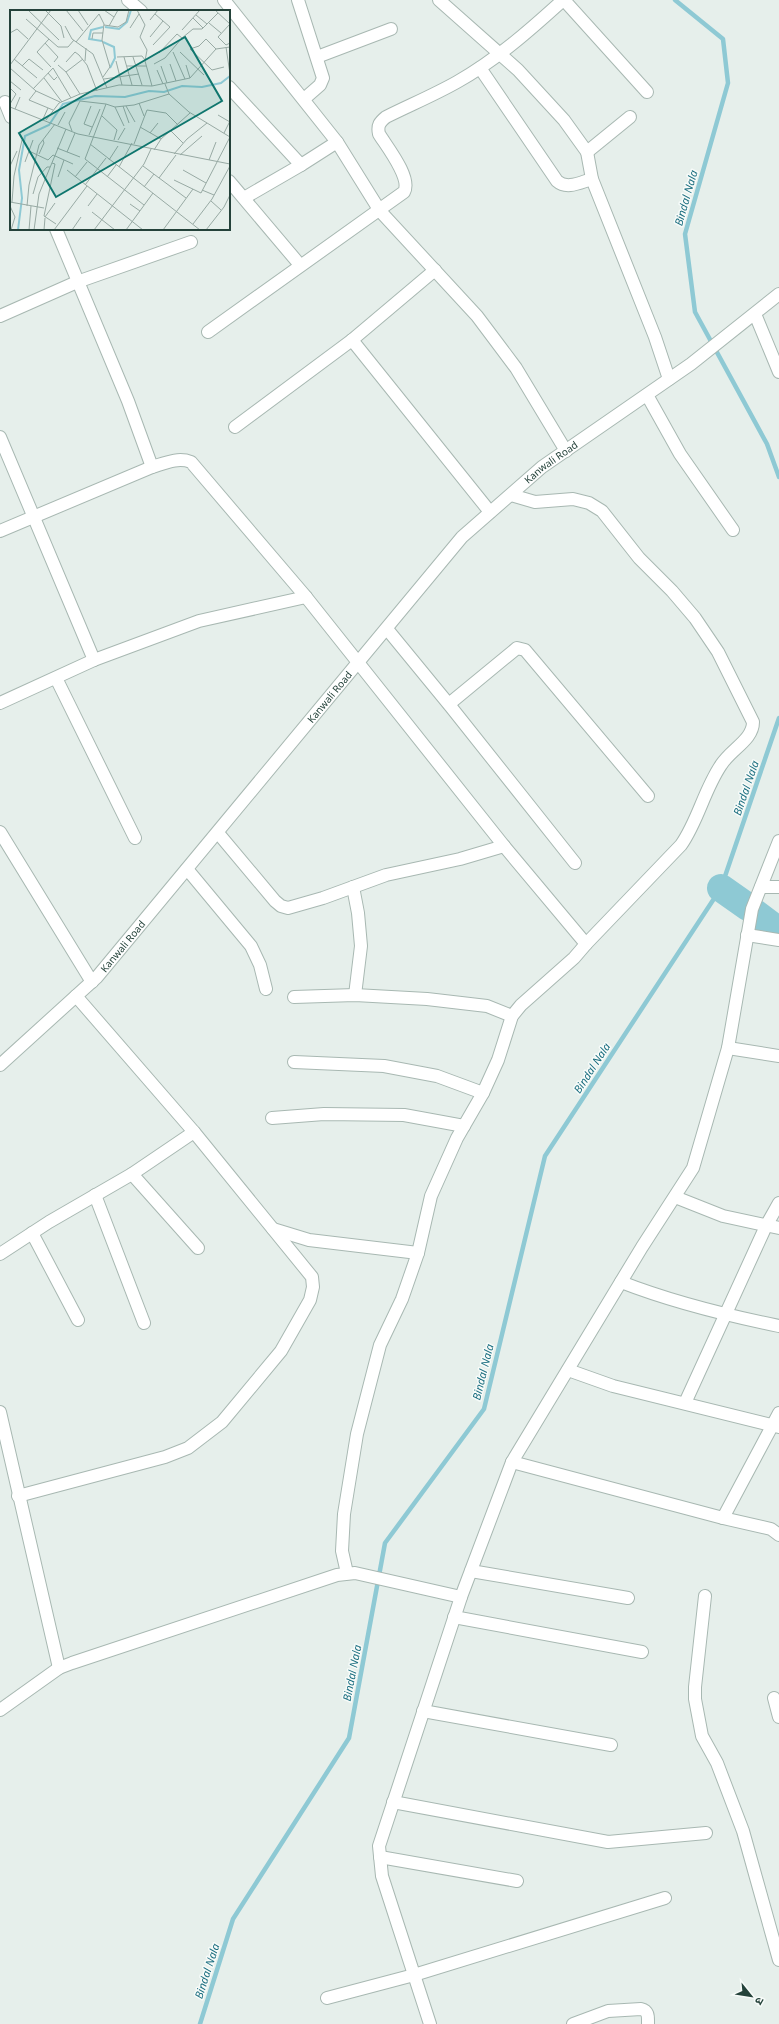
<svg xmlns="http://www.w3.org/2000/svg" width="779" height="2024" font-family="'Noto Sans','Noto Sans Devanagari',sans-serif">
  <rect width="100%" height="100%" fill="#e6efeb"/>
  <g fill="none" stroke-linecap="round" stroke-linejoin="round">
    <path stroke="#8ec9d4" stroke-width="4.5" d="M675 0 723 39 728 83 685 234 695 312 767 444 779 477
      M200 2024 233 1919 349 1738 385 1543 484 1409 545 1156 721 888 779 718"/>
    <path stroke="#8ec9d4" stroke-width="28" d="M721 888 748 907
      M755 913 779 931"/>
    <defs>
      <g id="minor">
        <path d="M128 0 141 11"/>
        <path d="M224 0 337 142 380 211 477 316 516 368 566 451"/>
        <path d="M298 0 323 78 320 85 304 99"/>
        <path d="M439 0 518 70 564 120 587 152 592 179 655 337 669 379"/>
        <path d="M564 0 647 92"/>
        <path d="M317 57 391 29"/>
        <path d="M480 68 557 181C567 190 581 182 592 179"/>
        <path d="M229 87 301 165 337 142"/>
        <path d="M5 102 11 117"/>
        <path d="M587 152 630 117"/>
        <path d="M229 181 300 265"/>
        <path d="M244 198 301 165"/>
        <path d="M56 229 128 401 152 467"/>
        <path d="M755 314 779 372"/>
        <path d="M0 316 77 282 191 242"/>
        <path d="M208 332 404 192C412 178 387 147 379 134 377 125 380 122 386 117 410 105 434 95 457 82 496 60 530 30 563 0"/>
        <path d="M352 340 490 512"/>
        <path d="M647 395 680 454 733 530"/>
        <path d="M235 427 352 340 435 270"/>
        <path d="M0 437 94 660"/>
        <path d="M511 495 535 502 573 499 589 503 602 511 639 558 672 591 695 618 718 652 753 722C753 740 731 749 721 765 704 790 698 821 681 845L586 944"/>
        <path d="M0 531 152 467C165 463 178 457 191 462L306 597 504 846 586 944 574 958 521 1005 512 1016 498 1060 483 1093 457 1138 431 1196 418 1253 402 1299 380 1345 357 1434 344 1514 342 1551 347 1573"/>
        <path d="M387 629 451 707 575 863"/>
        <path d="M56 678 135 838"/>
        <path d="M0 703 94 660 199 621 306 597"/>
        <path d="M449 704 517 648 525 650 648 796"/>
        <path d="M0 832 92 982"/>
        <path d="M218 833 275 901 281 906 288 908 323 898 386 875 460 859 504 846"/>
        <path d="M187 869 251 946 260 965 266 989"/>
        <path d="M353 887 358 913 361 946 355 995"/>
        <path d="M761 887H779"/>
        <path d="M747 935 779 940"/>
        <path d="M294 997 355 995 427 999 487 1006 512 1016"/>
        <path d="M728 1048 779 1056"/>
        <path d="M294 1062 384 1066 437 1076 483 1093"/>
        <path id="s1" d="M0 1065 97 977 462 537 542 467 691 364 779 294"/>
        <path d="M272 1118 324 1114 404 1115 464 1126"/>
        <path d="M132 1174 198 1248"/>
        <path d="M95 1195 144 1323"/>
        <path d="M675 1197 723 1216 779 1228"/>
        <path d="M273 1229 309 1240 418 1253"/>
        <path d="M32 1233 78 1320"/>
        <path d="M0 1254 49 1222 132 1174 194 1132"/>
        <path d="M621 1282C672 1302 725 1315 779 1326"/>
        <path d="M568 1370 613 1386 779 1427"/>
        <path d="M685 1403 766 1226 779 1203"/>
        <path d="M0 1412 59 1668"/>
        <path d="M512 1462 723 1518 771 1529 779 1535"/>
        <path d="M18 1496 165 1457 188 1448 222 1422 281 1351 310 1300 313 1287 312 1277 194 1132 76 996"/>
        <path d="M723 1518 779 1413"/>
        <path d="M471 1571 628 1598"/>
        <path d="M705 1596 695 1687V1699L702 1736 717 1763 743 1831 779 1960"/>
        <path d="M454 1617 642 1652"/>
        <path d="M774 1698 779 1717"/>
        <path d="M0 1710 59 1668 72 1663 337 1575 355 1573 461 1597"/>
        <path d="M423 1711 611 1745"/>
        <path d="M393 1802 608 1842 706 1833"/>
        <path d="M380 1857 517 1881"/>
        <path d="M327 1998 414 1975 665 1898"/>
        <path d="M430 2024 382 1876 379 1846 461 1597 512 1462 642 1247 693 1168 728 1048 752 909 779 841"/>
        <path d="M573 2024 608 2011 641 2009C649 2011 648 2017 648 2024"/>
      </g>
    </defs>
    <use href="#minor" stroke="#a8b8b2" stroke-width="14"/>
    <use href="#minor" stroke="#fff" stroke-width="12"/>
  </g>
  <g text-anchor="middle" stroke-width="3" stroke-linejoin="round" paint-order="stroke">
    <g font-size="10" fill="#24423a" stroke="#f7fbf9">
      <text dy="4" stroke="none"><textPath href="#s1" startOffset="819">Kanwali Road</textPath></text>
      <text dy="4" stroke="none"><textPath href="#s1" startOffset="495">Kanwali Road</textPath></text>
      <text dy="4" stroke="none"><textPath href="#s1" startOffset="171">Kanwali Road</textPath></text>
    </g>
    <g font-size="11" font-style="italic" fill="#1c6f80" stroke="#f7fbf9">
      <text transform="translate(686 198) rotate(-74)" y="4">Bindal Nala</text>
      <text transform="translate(746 788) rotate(-71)" y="4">Bindal Nala</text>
      <text transform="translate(592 1068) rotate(-57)" y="4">Bindal Nala</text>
      <text transform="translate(483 1372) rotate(-76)" y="4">Bindal Nala</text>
      <text transform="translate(352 1673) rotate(-79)" y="4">Bindal Nala</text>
      <text transform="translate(207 1971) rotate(-72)" y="4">Bindal Nala</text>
    </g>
  </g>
  <g transform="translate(10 10)">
    <rect width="220" height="220" fill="#e6efeb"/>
    <path fill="none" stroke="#8ec9d4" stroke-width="2" d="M95 17 109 19 117 12 121 0M92 31 79 29 81 20 93 17M93 32 104 37 105 48 100 58M8 220 12 188 9 160 15 126 39 115 53 94 85 86 115 87 139 81 154 82 172 76 192 77 211 73 220 66"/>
    <path fill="none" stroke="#98aaa4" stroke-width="1" d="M18 0 49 30M35 0 51 16 54 28M56 0 73 21M68 0 78 15M94 0 104 7M127 0 135 15 130 27 137 40 135 51 142 76M205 0 220 14M186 5 197 14M183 8 193 18M16 9 48 37H58L64 30M140 10 148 0M199 13 211 23M220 14 208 27 216 35 220 33M94 15 108 17 116 12 119 0M55 16 62 29 83 44 97 78M99 16 108 0M120 18 129 4M172 20 190 0M0 23 7 19 18 29M140 27 153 11M39 29 27 42 41 57M82 29 83 23H93M66 32 89 4 94 14 92 30 100 57 93 67M35 33 48 47 44 52M143 35 160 17 145 4M216 37 220 64M206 39 196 29 189 36 180 39 202 60 214 57M163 42 175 69M170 42 194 65M149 43 167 24 172 28 183 19H192L208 3M107 47 132 46 135 50M114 47 122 75M123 47 132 75M4 49 27 68M75 51 76 38M106 51 112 75M56 52 65 42 69 45 77 55 87 81M144 54 155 48 172 28M160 54 166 71M0 55 41 0M48 55 56 62 70 84M176 55 180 68M12 56 19 49 33 60M117 56H136M151 56 157 73M0 58 26 81 50 92M147 60 153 74M56 62 73 49M38 63 44 70 47 67M34 68 52 92M94 69 129 64M0 71 11 80M155 74 159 84 179 102 220 127M0 78 6 84 0 94M23 79 43 58 61 88M26 81 19 90 43 100M129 93 134 106M81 96 74 114 82 117M113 96 119 113M116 96 125 112M0 97 68 124 220 154M105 97 114 116M5 99 10 87M208 105 220 112M92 106 107 120 104 130M33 109 38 98M36 110 49 93 70 84 109 75 142 76 180 68 206 39 220 37M48 115 55 102M130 117 151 129M62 121 59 113 70 91 96 94M161 121 173 133M140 123 148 113M214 123 220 111M79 125 90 99M108 130 115 118M80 134 190 220M124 134 137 100 156 103 168 115M47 138 70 147M144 140 151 129 180 103M19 141 38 150 43 145 63 154M57 142 65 123M29 144 34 133 33 130M164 144 177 129 197 113M170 145 192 126M99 150 108 136M199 150 206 132M15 152 23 130M42 153 45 154 34 206 46 214M0 156 7 141M133 156 176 188M109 157 122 133M57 160 133 220M173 160 196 173M48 167 54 150M65 167 77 152M97 167 106 155M149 168 166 145M164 170 191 183 220 127M75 175 96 148M134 177 144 164M192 180 204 185M23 184 28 167 37 157H40M201 191 211 200M0 192 34 198M2 192 4 166 12 130M120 194 130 201M134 195 75 149 96 94 105 97 124 95 159 84M0 196 5 207 1 220M17 196 19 175 29 135 45 114M78 196 87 184M82 202 105 220M35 207 45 193M183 214 202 189 220 156M19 220 21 196M24 220 29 184 56 119M34 220 35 208M44 220 77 176M62 220 71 207M84 220 134 154 141 139M116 220 143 183M153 220 183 179M196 220 214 197 220 185"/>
    <path fill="#0f766e" fill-opacity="0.15" stroke="#0f766e" stroke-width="2" d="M175 27 212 91 46 187 9 123Z"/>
    <rect width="220" height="220" fill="none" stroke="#24423a" stroke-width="2"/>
  </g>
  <g transform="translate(751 1996) rotate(120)" stroke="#f7fbf9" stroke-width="3" paint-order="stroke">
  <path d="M0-3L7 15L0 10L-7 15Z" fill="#24423a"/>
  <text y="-6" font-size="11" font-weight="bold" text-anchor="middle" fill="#24423a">उ</text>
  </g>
</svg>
